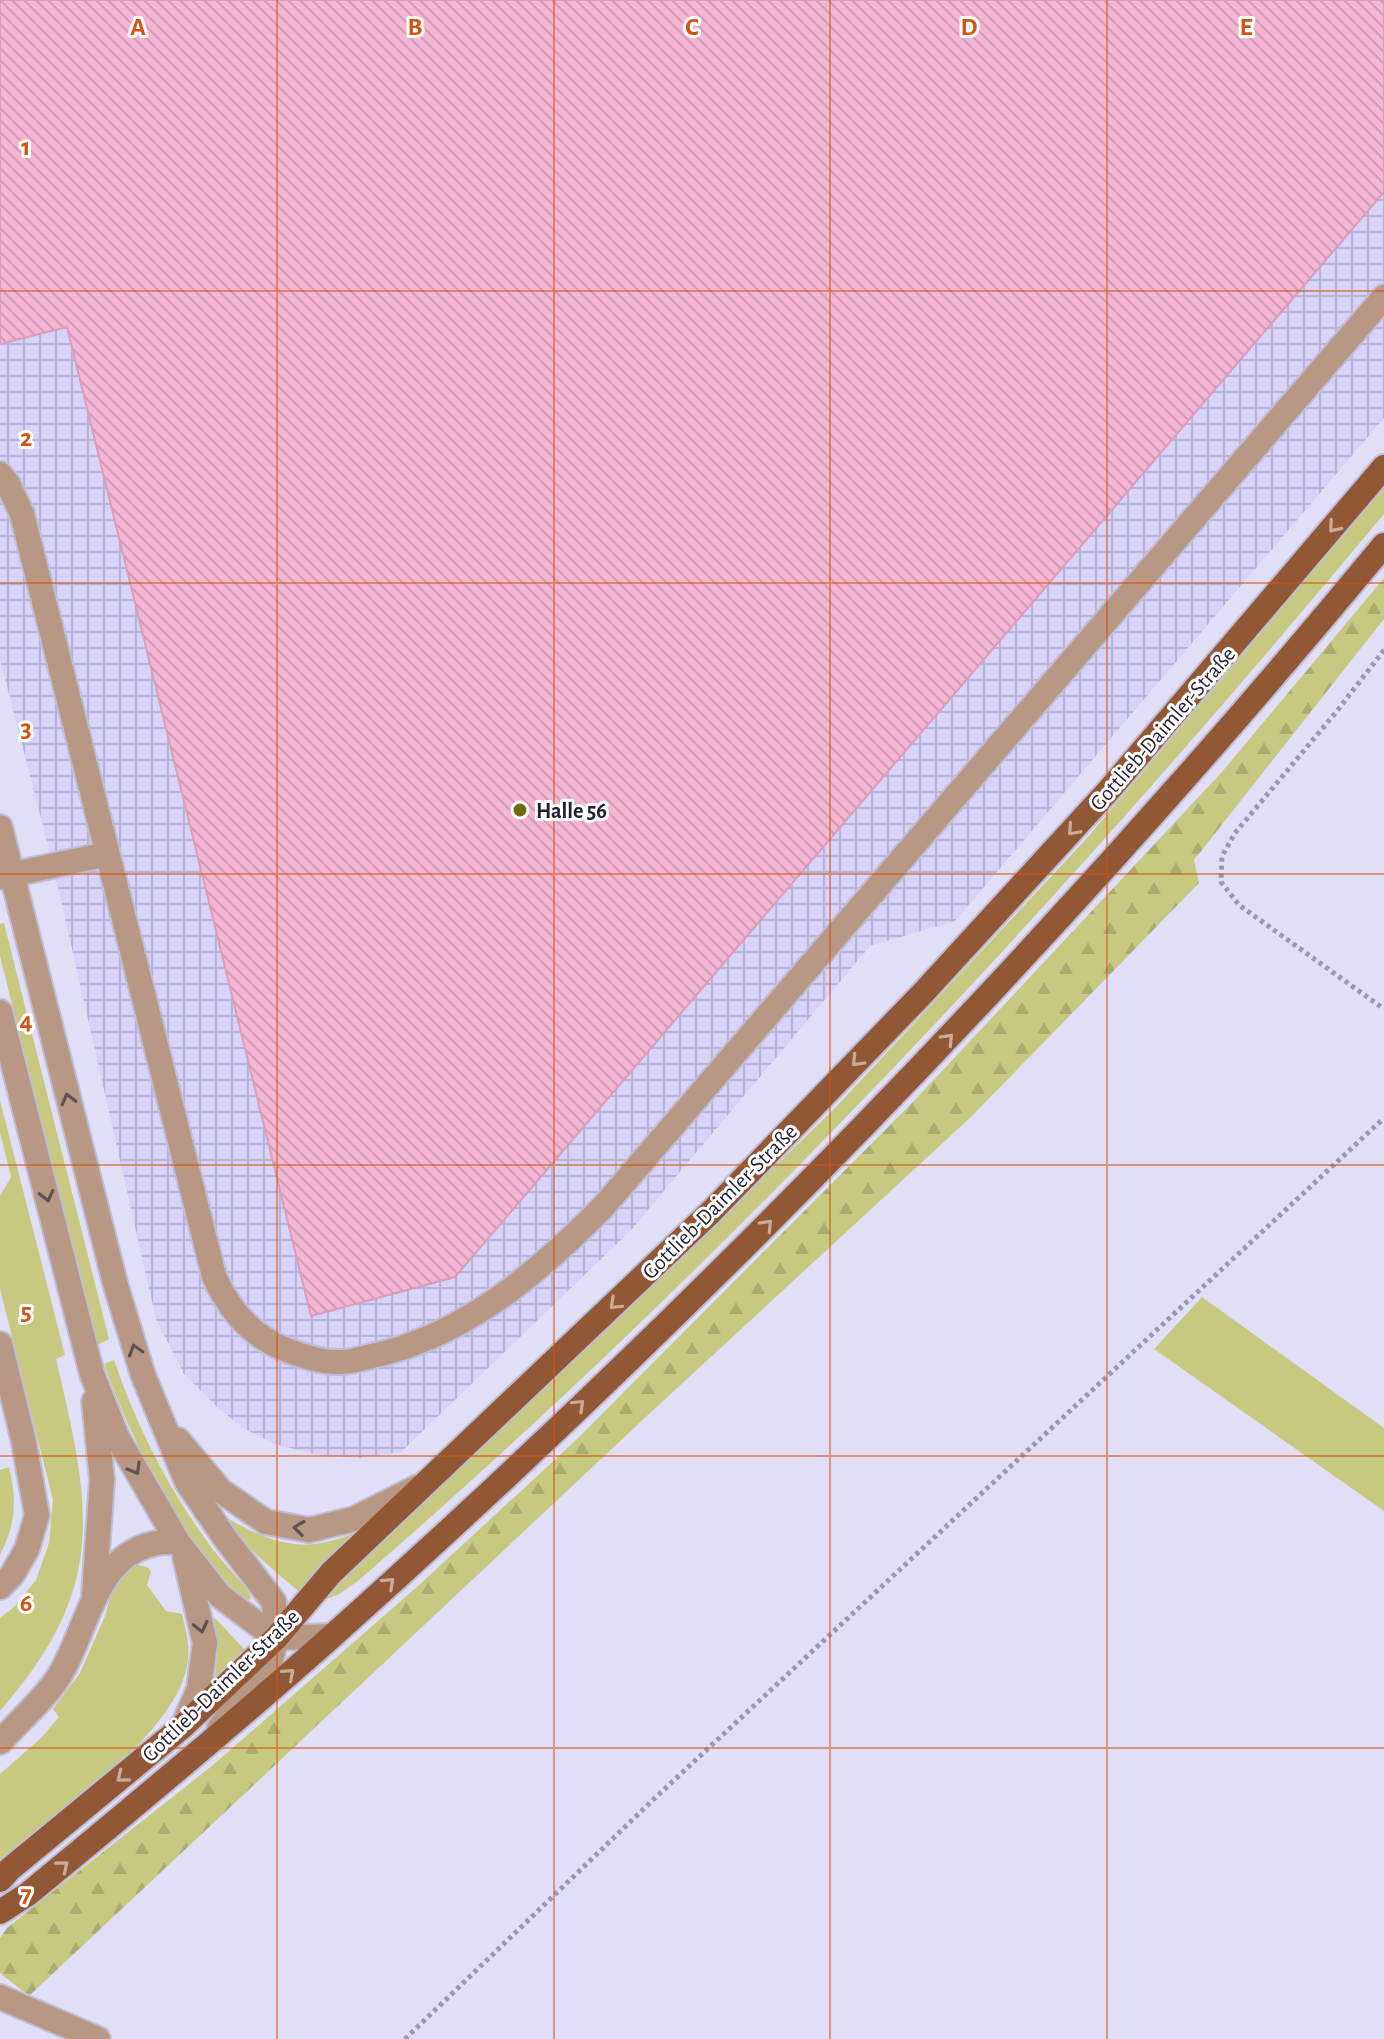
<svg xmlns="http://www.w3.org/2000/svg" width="1384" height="2039" font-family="'Alegreya Sans',sans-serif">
  <defs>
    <pattern id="industrial-grid" width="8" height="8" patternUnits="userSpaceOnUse" patternTransform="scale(2)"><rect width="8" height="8" fill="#d6d2f9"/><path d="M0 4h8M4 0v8" fill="none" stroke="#b7b4d6"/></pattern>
    <pattern id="forest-firs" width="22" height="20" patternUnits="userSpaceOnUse" patternTransform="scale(2)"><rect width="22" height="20" fill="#c7c981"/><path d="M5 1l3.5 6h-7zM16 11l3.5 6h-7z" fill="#abac70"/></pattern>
    <pattern id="building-back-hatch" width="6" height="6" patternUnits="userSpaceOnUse" patternTransform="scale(2)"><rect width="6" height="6" fill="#f4b6d2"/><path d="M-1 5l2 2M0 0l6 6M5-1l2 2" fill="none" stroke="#d19cb5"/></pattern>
  </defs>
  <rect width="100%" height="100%" fill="#e1dff7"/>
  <path fill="url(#industrial-grid)" d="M0 0H1384V418L955 921 870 946 631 1230 401 1452 361 1458 321 1456 275 1444 243 1428 217 1407 184 1374 156 1319 53 865 0 659Z"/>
  <path fill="#c7c981" d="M1384 488V514C1069 893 731 1258 358 1581L339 1594 327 1599 324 1596 341 1576 607 1330 835 1108 1087 838Z
    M4 923 109 1339 97 1345 0 956V924Z
    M0 1100 65 1355 56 1359C91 1509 109 1586 0 1711V1618L15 1606 36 1580 49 1543 53 1500 0 1289V1196L11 1177 0 1133Z
    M1202 1297 1384 1428V1511L1154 1349Z
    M114 1360C137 1427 169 1491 212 1548 223 1563 237 1576 248 1591L251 1598 247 1601C229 1589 218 1572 205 1556 161 1497 129 1433 104 1364Z
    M9 1467C17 1500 16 1524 0 1555V1470Z
    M227 1518C273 1544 304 1555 356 1532L357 1536 300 1592C284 1579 230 1535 227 1518Z
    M131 1563 149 1568 151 1572 147 1585 166 1611 182 1614C187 1635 192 1653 185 1674 165 1742 55 1815 0 1859V1774L41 1738 59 1717 53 1709 80 1673 105 1616 115 1581Z
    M210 1618H215L245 1650 220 1675 215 1676 218 1651Z"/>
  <path fill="url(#forest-firs)" d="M1384 578V619L1194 860 1199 883 972 1116 649 1414 29 1996 0 1973V1938L7 1928 213 1765 418 1586 575 1441 914 1101 1221 773Z"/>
  <path fill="url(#building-back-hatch)" stroke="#da9eba" stroke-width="2" d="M0 0H1384V192L455 1277 311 1316 67 327 0 344Z"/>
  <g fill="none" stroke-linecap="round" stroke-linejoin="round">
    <defs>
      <path id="minor" d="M0 474 8 484 22 514 214 1276C228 1308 250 1335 284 1349 302 1356 322 1363 342 1362 352 1362 363 1358 372 1356 465 1336 539 1272 604 1206L1384 297
        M0 827 115 1283 143 1375 187 1482 225 1538 274 1602 276 1638 270 1664 240 1699 219 1729
        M0 877 107 854
        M0 1012 92 1374 117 1437 178 1542 220 1596 276 1638 332 1636
        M0 1344 23 1438 37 1515 27 1549 12 1575 0 1587
        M178 1440 221 1491 266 1522 309 1530 354 1519 418 1487
        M94 1595 102 1480 94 1401
        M183 1726 199 1689 205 1643 185 1557
        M0 1742C17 1723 49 1695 61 1673 92 1619 98 1538 178 1542
        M0 1997 98 2039"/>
      <path id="major" d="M0 1880 10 1869 182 1727 276 1638 331 1573 712 1211 923 993 1109 790 1384 467
        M0 1912 28 1894C130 1810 231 1726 329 1639 707 1301 1061 936 1384 545"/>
    </defs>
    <use href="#minor" stroke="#bfbdd4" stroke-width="28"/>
    <use href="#major" stroke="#bfbdd4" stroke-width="28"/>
    <path stroke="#9a97af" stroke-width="5" stroke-dasharray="4 4" stroke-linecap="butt" d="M1384 650 1337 711 1235 833 1222 856 1221 882 1239 905 1384 1009
      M405 2039 655 1798 1384 1118"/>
    <use href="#minor" stroke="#b99785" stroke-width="24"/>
    <use href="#major" stroke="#925836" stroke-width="24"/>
  </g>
  <defs><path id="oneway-chevron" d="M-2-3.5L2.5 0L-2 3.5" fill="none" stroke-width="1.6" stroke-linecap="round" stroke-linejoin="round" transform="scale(2)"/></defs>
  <g stroke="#c8ac9a">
    <use href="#oneway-chevron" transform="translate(1334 527) rotate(130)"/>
    <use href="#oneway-chevron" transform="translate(1073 830) rotate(132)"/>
    <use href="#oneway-chevron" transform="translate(948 1039) rotate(-46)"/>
    <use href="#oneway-chevron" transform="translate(857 1061) rotate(134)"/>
    <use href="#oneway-chevron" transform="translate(767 1225) rotate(-46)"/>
    <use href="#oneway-chevron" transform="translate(615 1304) rotate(136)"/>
    <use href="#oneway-chevron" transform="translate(579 1405) rotate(-44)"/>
    <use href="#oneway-chevron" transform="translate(389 1583) rotate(-43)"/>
    <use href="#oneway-chevron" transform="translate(289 1674) rotate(-41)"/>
    <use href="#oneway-chevron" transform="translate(122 1777) rotate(141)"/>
    <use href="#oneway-chevron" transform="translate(63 1866) rotate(-40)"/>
  </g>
  <g stroke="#5f5056">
    <use href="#oneway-chevron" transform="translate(68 1099) rotate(-104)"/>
    <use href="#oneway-chevron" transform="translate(47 1196) rotate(76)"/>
    <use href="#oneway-chevron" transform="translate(135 1350) rotate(-107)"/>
    <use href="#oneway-chevron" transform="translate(135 1469) rotate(60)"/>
    <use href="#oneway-chevron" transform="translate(299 1528) rotate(-173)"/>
    <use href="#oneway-chevron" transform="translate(201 1627) rotate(77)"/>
  </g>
  <path fill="none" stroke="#d45310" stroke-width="2" stroke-opacity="0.55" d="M277 0V2039M554 0V2039M830 0V2039M1107 0V2039M0 291H1384M0 583H1384M0 874H1384M0 1165H1384M0 1456H1384M0 1748H1384"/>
  <circle fill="#6c6c0d" stroke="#fff" stroke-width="3" cx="520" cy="810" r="8"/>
  <g text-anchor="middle" stroke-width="6" stroke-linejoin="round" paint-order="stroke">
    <g font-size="22" fill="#232036" stroke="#fff">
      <text transform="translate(1162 728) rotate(-49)" y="8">Gottlieb-Daimler-Straße</text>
      <text transform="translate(719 1201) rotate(-45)" y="8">Gottlieb-Daimler-Straße</text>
      <text transform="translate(220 1685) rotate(-44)" y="8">Gottlieb-Daimler-Straße</text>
    </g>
    <g font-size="22" font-weight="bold" fill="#232036" stroke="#fff" text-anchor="start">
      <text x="536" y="818">Halle 56</text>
    </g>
  </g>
  <g font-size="26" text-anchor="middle" font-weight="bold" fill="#d45310" stroke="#fff" stroke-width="6" stroke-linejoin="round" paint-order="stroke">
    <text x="138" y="35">A</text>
    <text x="415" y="35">B</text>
    <text x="692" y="35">C</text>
    <text x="969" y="35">D</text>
    <text x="1246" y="35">E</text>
    <text x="26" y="155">1</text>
    <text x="26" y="446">2</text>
    <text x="26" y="737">3</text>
    <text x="26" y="1029">4</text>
    <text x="26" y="1320">5</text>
    <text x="26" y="1611">6</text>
    <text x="26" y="1902">7</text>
  </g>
</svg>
